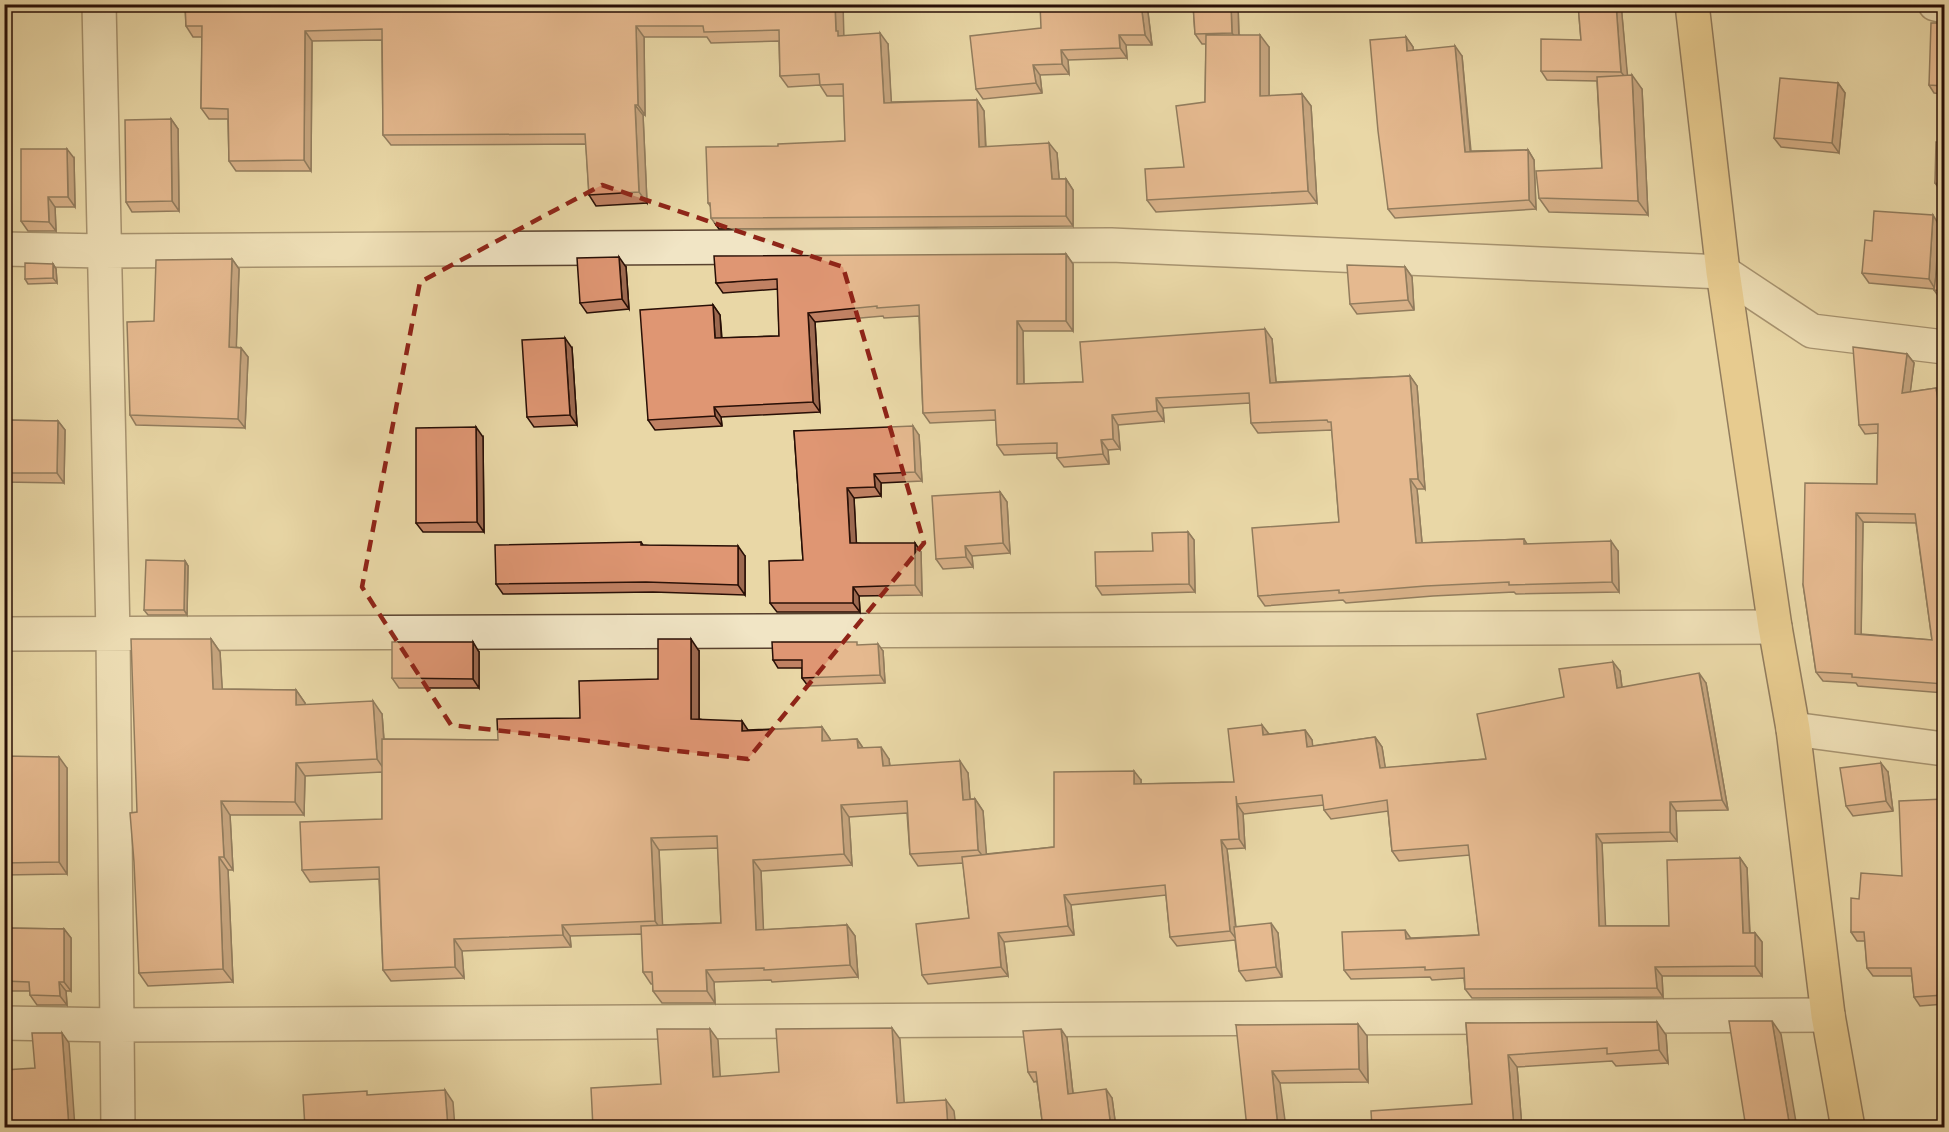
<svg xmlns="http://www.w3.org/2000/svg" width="1949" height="1132" font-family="'IM FELL Double Pica',serif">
  <rect width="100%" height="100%" fill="#e9d7a6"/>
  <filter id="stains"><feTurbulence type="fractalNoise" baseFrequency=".00333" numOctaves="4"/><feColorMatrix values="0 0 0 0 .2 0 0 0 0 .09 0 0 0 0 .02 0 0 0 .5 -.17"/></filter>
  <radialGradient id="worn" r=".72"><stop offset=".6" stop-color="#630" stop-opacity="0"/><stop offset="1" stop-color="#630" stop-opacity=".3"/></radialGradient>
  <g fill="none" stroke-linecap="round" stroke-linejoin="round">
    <defs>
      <path id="street" d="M99 4 113 634 118 1128
        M1935 4 1944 6
        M4 249 103 251 1111 245 1723 272 1812 331 1944 347
        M4 634 1775 627
        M1793 729 1944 749
        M4 1023 116 1025 1828 1015"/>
      <path id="primary" d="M1692 4 1723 272 1775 627 1793 729 1828 1015 1848 1128"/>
    </defs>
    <use href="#street" stroke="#58412e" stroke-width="36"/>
    <use href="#primary" stroke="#280f06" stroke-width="36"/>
    <use href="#street" stroke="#f1e5c5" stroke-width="33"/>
    <use href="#primary" stroke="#e4bc73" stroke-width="33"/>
  </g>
  <path fill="#c08163" stroke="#280f06" stroke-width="1.5" fill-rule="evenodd" d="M4 4H44L43 8 4 7Z
    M185 4H843V36L888 44 891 102 977 100 984 111 986 147 1057 153 1059 179H1066L1073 190V226L719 229 711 218V207L708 203 778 146 845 141 844 96H827L820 85 788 87 780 76 779 41 711 43 707 37H644L645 115H643L647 203 596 206 589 195 586 144 391 145 383 135 382 40 312 41 311 171H236L229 161 228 119H209L201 108 202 37H193L186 26Z
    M1141 4H1147L1152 45H1126L1127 58 1068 60 1069 74 1040 75 1042 93 983 99 976 89 1041 28Z
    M1193 4H1238L1239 35 1269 47V96L1302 94 1311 106 1317 203 1156 212 1147 200 1184 167 1205 102 1206 44H1202L1195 34Z
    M1578 4H1621L1627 75 1642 89 1648 215 1549 212 1539 198 1602 168 1597 81 1547 80 1541 71 1581 40Z
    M1944 23V94L1934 93 1929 85Z
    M1406 37 1413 47V50L1462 56 1471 151 1528 150 1534 160 1536 209 1395 218 1388 209Z
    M1838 83 1845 93 1839 153 1781 147 1774 138Z
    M171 119 178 129 179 211 132 212 126 202Z
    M1944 143V191H1941L1935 183Z
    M74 158 75 207H55L56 231H28L21 221Z
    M1939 225 1937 269 1944 254V300H1941L1934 290V289L1869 283 1862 273 1872 241Z
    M1066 254 1073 264V331H1023L1024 384 1083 382 1272 339 1276 382 1410 376 1417 386 1425 489H1417L1422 543 1524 539 1527 544 1618 551 1619 592 1516 594 1514 592 1433 596 1346 603 1343 600 1265 606 1258 596 1339 522 1332 430 1258 433 1251 423 1250 403 1163 408 1164 421 1118 425 1120 449 1108 450 1109 464 1064 467 1057 458V453L1004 455 997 445 996 420 930 423 923 413 919 316 884 318 883 316 815 322 820 412 721 417 722 426 655 430 648 420 713 305 720 315 722 338 779 336 778 289 723 293 716 283Z
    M232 259 239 269 236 347 241 348 248 357 245 428 136 425 130 415 154 321Z
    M53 264 56 269 57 283 28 284 25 279Z
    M626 267 629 309 587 313 580 303Z
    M1405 267 1412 277 1414 310 1357 314 1350 304Z
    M572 348 577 425 534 427 527 417Z
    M1907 354 1914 363 1910 392 1936 388 1942 397 1944 410V693L1858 686 1856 683 1823 681 1816 672 1803 584 1877 484 1878 433 1865 434 1859 425ZM1863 522 1916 523 1932 640 1861 634Z
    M4 420 58 421 65 430 64 483 4 482Z
    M794 431 919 435 922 481 881 483V496L854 498 856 543 921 552 922 595 859 596 860 612H777L770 603 803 560Z
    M483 437 484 532H423L416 523Z
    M1000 492 1007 502 1010 553 972 556 973 567 943 569 936 559Z
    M1188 532 1194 540 1195 592 1102 595 1096 586 1153 551Z
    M641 542 643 545 745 556V595L653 592 503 594 496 584Z
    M185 561 188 566 187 615H148L144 610Z
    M211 639 220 652 222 689 296 690 305 703V705L382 714 384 739 498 740 580 718 658 679 699 651V719L748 730 822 727 830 739V741L857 739 863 748 889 759 890 766 968 773 970 799H975L983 811 986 854 1054 847 1141 780V784L1234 782 1269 734 1305 730 1312 740V746L1375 737 1382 747 1385 768 1486 759 1564 697 1620 671 1622 687 1706 683 1728 810 1676 811 1677 841 1602 843 1605 926H1669L1740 858 1747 868 1750 933H1755L1762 942V976H1662L1663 997 1472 998 1465 989 1464 978 1432 980 1430 977 1351 979 1344 970 1411 938 1479 935 1470 855 1399 861 1392 851 1388 811 1331 819 1324 810V805L1244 814 1243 813 1245 848 1227 849 1236 927 1278 933 1282 977 1246 981 1239 971 1235 940 1177 946 1170 937 1166 895 1071 905 1074 935 1004 942 1008 976 928 984 922 975 969 918 963 863 918 866 910 854 907 813 849 817 852 865 761 871 763 930 847 925 855 936 858 977 772 982 771 980 714 982 715 1003H662L653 991V984H651L643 972 642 934 570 936 571 947 462 951 464 978 391 981 383 970 379 879 310 882 302 870 382 819V772L305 776 304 815H230L233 870H228L233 982 148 986 139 973 137 812ZM718 848 721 923 662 925 659 850Z
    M883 651 885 683 808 686 802 678V668H778L773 660Z
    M479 652V688H399L392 678Z
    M4 756 67 768V874L4 875Z
    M1888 772 1893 811 1853 816 1846 806Z
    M1944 799V1004L1920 1006 1914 997 1912 976H1873L1867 968 1865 941H1857L1851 932 1859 899 1902 876Z
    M4 928 64 929 71 938V991H66L67 1005H37L30 995V991H4Z
    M1466 1023 1666 1035 1668 1063 1616 1066 1612 1061 1517 1067 1522 1128H1372L1472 1104Z
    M1236 1025 1367 1036 1368 1082 1280 1083Z
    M1067 1038 1073 1093 1112 1098 1116 1128H1043L1037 1081 1034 1082 1028 1072Z"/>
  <path fill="#9c6950" stroke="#280f06" stroke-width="1.5" d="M835 4H843L844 39 838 36 836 31Z
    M1141 4 1147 5 1152 45 1145 35Z
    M1231 4H1238L1239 43 1232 33Z
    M1616 4H1621L1628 81 1621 72Z
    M636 26 644 37 645 115 638 105Z
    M305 31 312 41 311 171 304 160Z
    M880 33 888 44 892 113 884 103Z
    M1119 35 1126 45 1127 58 1120 48Z
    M1260 35 1269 47V108L1260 96Z
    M1406 37 1413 47 1414 60 1407 51Z
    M1455 46 1462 56 1471 161 1465 152Z
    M1061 50 1068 60 1069 74 1062 64Z
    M1033 65 1040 75 1042 93 1036 83Z
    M1632 75 1642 89 1648 215 1638 201Z
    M1838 83 1845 93 1839 153 1832 143Z
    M1302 94 1311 106 1317 203 1308 191Z
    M977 100 984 111 986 158 979 147Z
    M635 105 643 115 647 203 639 192Z
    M171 119 178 129 179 211 172 201Z
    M1049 143 1057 153 1060 189 1052 179Z
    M67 149 74 158 75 207 68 197Z
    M1528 150 1534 160 1536 209 1529 200Z
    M1066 179 1073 190V226L1066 216Z
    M48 197 55 207 56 231 49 222Z
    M1933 215 1939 225 1935 289 1929 279Z
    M1066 254 1073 264V331L1066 321Z
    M619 257 626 267 629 309 622 299Z
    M232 259 239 269 236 357 229 347Z
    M53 264 56 269 57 283 53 278Z
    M1405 267 1412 277 1414 310 1408 300Z
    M713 305 720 315 722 348 715 338Z
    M808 313 815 322 820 412 813 402Z
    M1017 321 1023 331 1024 394 1017 384Z
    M1265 329 1272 339 1277 392 1270 383Z
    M565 338 572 348 577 425 570 415Z
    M241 348 248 357 245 428 238 419Z
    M1907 354 1914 363 1909 402 1902 393Z
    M1410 376 1417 386 1425 489 1418 479Z
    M1936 388 1942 397 1944 410V427L1942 423Z
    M1156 398 1163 408 1164 421 1157 411Z
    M714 407 721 417 722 426 715 416Z
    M1112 415 1118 425 1120 449 1113 439Z
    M58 421 65 430 64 483 57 473Z
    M913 426 919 435 922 481 915 472Z
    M476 427 483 437 484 532 477 522Z
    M1101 440 1108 450 1109 464 1103 454Z
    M874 474 881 483V496L875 487Z
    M1410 479 1417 489 1423 553 1416 543Z
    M847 488 854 498 857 553 850 543Z
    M1000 492 1007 502 1010 553 1003 543Z
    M1856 513 1863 522 1861 643 1855 634Z
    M1188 532 1194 540 1195 592 1189 584Z
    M1611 541 1618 551 1619 592 1612 582Z
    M915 543 921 552 922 595 915 585Z
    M738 546 745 556V595L738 585Z
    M965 546 972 556 973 567 966 557Z
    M185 561 188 566 187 615 184 610Z
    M853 587 859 596 860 612 853 603Z
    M211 639 220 652 223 702 213 689Z
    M691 639 699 651V731L691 719Z
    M473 642 479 652V688L473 679Z
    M878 644 883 651 885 683 880 675Z
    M1613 662 1620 671 1623 697 1617 688Z
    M1699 673 1706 683 1728 810 1722 800Z
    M296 690 305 703V718L296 705Z
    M373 701 382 714 386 772 377 759Z
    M742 721 750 733 742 731Z
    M1262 725 1269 734 1263 735Z
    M822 727 830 739 831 753 822 741Z
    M1305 730 1312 740 1314 756 1307 747Z
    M1375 737 1382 747 1387 778 1380 768Z
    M857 739 865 751 858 748Z
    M881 747 889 759 891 778 883 766Z
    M59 757 67 768V874L59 862Z
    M960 761 968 773 971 811 963 800Z
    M296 763 305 776 304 815 295 802Z
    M1881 763 1888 772 1893 811 1886 801Z
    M1134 771 1141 780V793L1134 784Z
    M1236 796 1237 804 1243 813 1245 848 1239 839Z
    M975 799 983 811 987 862 978 850Z
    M221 801 230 815 233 870 224 857Z
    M1670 802 1676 811 1677 841 1670 832Z
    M841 805 849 817 852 865 844 854Z
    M1944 832V893L1939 885Z
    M1596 834 1602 843 1606 936 1599 926Z
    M651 838 659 850 663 933 655 921Z
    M1221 840 1227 849 1237 940 1230 931Z
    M219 857 228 870 233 982 223 969Z
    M1740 858 1747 868 1750 942 1743 933Z
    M753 860 761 871 764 942 756 930Z
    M1064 895 1071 905 1074 935 1068 926Z
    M1271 923 1278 933 1282 977 1276 967Z
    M562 925 570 936 571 947 563 935Z
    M847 925 855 936 858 977 850 965Z
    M64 929 71 938V991L64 982Z
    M1405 930 1412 940 1406 939Z
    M998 933 1004 942 1008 976 1001 967Z
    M1755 933 1762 942V976L1755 966Z
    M454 939 462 951 464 978 455 967Z
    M1655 967 1662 976 1663 997 1657 988Z
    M706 970 714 982 715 1003 707 991Z
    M59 982 66 991 67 1005 60 996Z
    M1772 1021 1781 1034 1797 1128H1790Z
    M1657 1022 1666 1035 1668 1063 1659 1050Z
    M1358 1024 1367 1036 1368 1082 1359 1069Z
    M892 1028 900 1039 905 1114 897 1103Z
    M710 1029 718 1040 721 1088 713 1077Z
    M1061 1029 1067 1038 1074 1103 1068 1094Z
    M62 1033 69 1043 75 1128H69Z
    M1508 1055 1517 1067 1522 1128H1514Z
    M1272 1071 1280 1083 1286 1128H1278Z
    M1106 1089 1112 1098 1116 1128H1111Z
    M445 1090 453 1102 455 1128H448Z
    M946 1100 954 1111 956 1128H948Z"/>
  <path fill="#df9673" stroke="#280f06" stroke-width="1.5" fill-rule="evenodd" d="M185 4H835L836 31H838V36L880 33 884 103 977 100 979 147 1049 143 1052 179H1066V216L711 218 710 203H708L706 147 778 146V144L845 141 843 84 820 85 819 74 780 76 779 30 704 32 703 26H636L638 105H635L639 192 589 195 585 134 383 135 382 29 305 31 304 160 229 161 228 109 201 108 202 26H186Z
    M1040 4H1141L1145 35H1119L1120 48 1061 50 1062 64 1033 65 1036 83 976 89 970 36 1041 28Z
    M1193 4H1231L1232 33 1195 34Z
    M1578 4H1616L1621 72 1541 71V39L1581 40Z
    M1931 23H1944V86L1929 85Z
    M1206 35H1260V96L1302 94 1308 191 1147 200 1145 169 1184 167 1176 106 1205 102Z
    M1406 37 1407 51 1455 46 1465 152 1528 150 1529 200 1388 209 1378 131 1370 40Z
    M1632 75 1638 201 1539 198 1536 171 1602 168 1597 77Z
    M1780 78 1838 83 1832 143 1774 138Z
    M171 119 172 201 126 202 125 120Z
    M1936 142 1944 143V184L1935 183Z
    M21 149H67L68 197H48L49 222 21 221Z
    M1874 211 1933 215 1929 279 1862 273 1865 240 1872 241Z
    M1939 253 1944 254V291L1934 290Z
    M1066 254V321H1017V384L1083 382 1080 342 1265 329 1270 383 1410 376 1418 479H1410L1416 543 1524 539V544L1611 541 1612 582 1509 585V582L1426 586 1339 593V590L1258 596 1252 528 1339 522 1331 422H1328L1327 420 1251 423 1249 393 1156 398 1157 411 1112 415 1113 439 1101 440 1103 454 1057 458V443L997 445 995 410 923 413 919 305 877 308V306L808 313 813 402 714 407 715 416 648 420 640 310 713 305 715 338 779 336 777 279 716 283 714 256Z
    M619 257 622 299 580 303 577 258Z
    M232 259 229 347 241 348 238 419 130 415 127 322 154 321 156 260Z
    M25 263 53 264V278L25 279Z
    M1347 265 1405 267 1408 300 1350 304Z
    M565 338 570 415 527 417 522 340Z
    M1853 347 1907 354 1902 393 1936 388 1942 423 1944 422V684L1852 677V674L1816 672 1803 584 1805 483 1877 484 1878 424 1859 425ZM1856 513 1915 514 1932 640 1855 634Z
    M4 420 58 421 57 473H4Z
    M913 426 915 472 874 474 875 487 847 488 850 543H915V585L853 587V603H770L769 561 803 560 794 431Z
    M476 427 477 522 416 523V428Z
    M1000 492 1003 543 965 546 966 557 936 559 932 496Z
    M1188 532 1189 584 1096 586 1095 552 1153 551 1152 533Z
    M641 542V545L738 546V585L646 582 496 584 495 545Z
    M146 560 185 561 184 610H144Z
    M131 639H211L213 689 296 690V705L373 701 377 759 296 763 295 802 221 801 224 857H219L223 969 139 973 134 862 130 813 137 812Z
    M658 639H691V719L742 721V731L822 727V741L857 739 858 748 881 747 883 766 960 761 963 800 975 799 978 850 910 854 907 801 841 805 844 854 753 860 756 930 847 925 850 965 764 970V968L706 970 707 991H653L652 972H643L641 926 721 923 717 836 651 838 655 921 562 925 563 935 454 939 455 967 383 970 379 867 302 870 300 822 382 819V739L498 740 497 719 580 718 579 681 658 679Z
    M392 642H473V679L392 678Z
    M772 642H857V645L878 644 880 675 802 678V660H773Z
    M1613 662 1617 688 1699 673 1722 800 1670 802V832L1596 834 1599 926H1669L1667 860 1740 858 1743 933H1755V966L1655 967 1657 988 1465 989 1464 968 1425 970V967L1344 970 1342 932 1405 930 1406 939 1479 935 1468 845 1392 851 1387 800 1324 810 1322 795 1237 804 1236 796 1239 839 1221 840 1230 931 1170 937 1165 885 1064 895 1068 926 998 933 1001 967 922 975 916 924 969 918 962 857 1054 847V772L1134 771V784L1234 782 1228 729 1262 725 1263 735 1305 730 1307 747 1375 737 1380 768 1486 759 1477 714 1564 697 1559 669Z
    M4 756 59 757V862L4 863Z
    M1881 763 1886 801 1846 806 1840 768Z
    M1944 799V832L1939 885 1944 886V995L1914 997 1911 968H1867L1864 932H1851V898L1859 899 1861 873 1902 876 1899 801Z
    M1271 923 1276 967 1239 971 1234 927Z
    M4 928 64 929V982H59L60 996 30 995 29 982 4 981Z
    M1729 1021H1772L1790 1128H1746Z
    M1657 1022 1659 1050 1607 1054V1048L1508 1055 1514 1128H1372L1371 1111 1472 1104 1466 1023Z
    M1358 1024 1359 1069 1272 1071 1278 1128H1247L1236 1025Z
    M892 1028 897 1103 946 1100 948 1128H593L591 1088 661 1084 657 1029H710L713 1077 779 1072 776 1029Z
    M1061 1029 1068 1094 1106 1089 1111 1128H1043L1036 1072H1028L1023 1031Z
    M32 1033H62L69 1128H4V1070L35 1068Z
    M445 1090 448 1128H305L303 1095 367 1091V1095Z"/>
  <path d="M0 0H1949V1132H0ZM602 185 843 267 924 543 748 759 451 725 362 587 420 282Z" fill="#e9d7a6" fill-opacity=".55" fill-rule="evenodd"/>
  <path fill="none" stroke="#8f2418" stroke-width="4.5" stroke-dasharray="12 8" stroke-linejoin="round" d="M602 185 843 267 924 543 748 759 451 725 362 587 420 282Z"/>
  <rect width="1949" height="1132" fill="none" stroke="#e9d7a6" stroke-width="24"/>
  <rect x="6" y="6" width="1937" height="1120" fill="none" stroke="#280f06" stroke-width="3"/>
  <rect x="12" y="12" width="1925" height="1108" fill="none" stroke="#280f06" stroke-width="1.5"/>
  <rect width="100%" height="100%" filter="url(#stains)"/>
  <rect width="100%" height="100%" fill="url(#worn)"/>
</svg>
